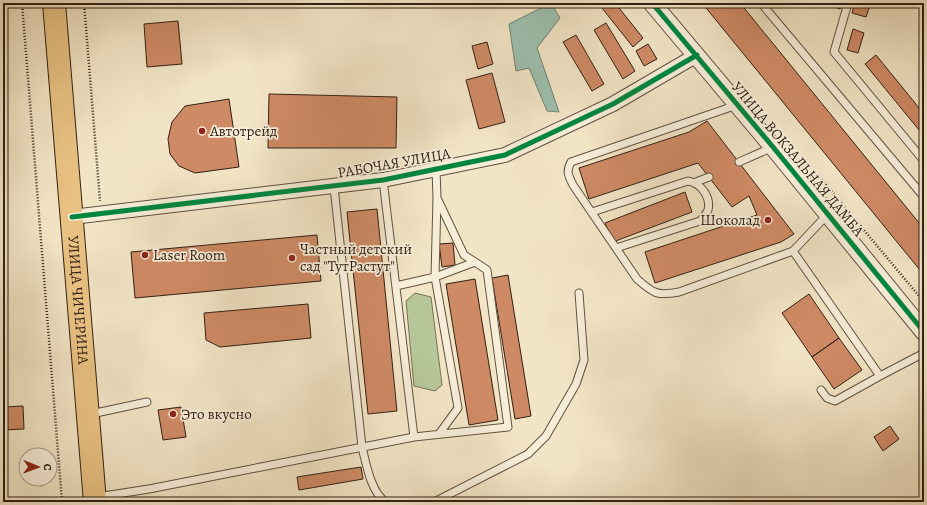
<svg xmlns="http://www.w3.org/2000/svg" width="927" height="505" font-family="Alegreya,serif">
  <rect width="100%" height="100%" fill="#f2e5c6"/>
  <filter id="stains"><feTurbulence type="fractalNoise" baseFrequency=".005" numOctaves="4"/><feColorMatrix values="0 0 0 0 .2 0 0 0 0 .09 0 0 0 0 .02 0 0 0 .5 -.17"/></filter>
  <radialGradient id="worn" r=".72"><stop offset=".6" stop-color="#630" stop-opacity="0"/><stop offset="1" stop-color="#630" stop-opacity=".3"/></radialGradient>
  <path fill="#b6c698" stroke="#747356" d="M415 293 431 297 442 385 435 391 414 386 406 301Z"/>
  <path fill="#9cc0af" stroke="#718071" d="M551 3 560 18 537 48 559 112 547 111 529 68 516 71 509 24Z"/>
  <path fill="#ce8a65" stroke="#312014" d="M598 3H615L643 38 633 47Z
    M702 3H740L924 229V275Z
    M824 3H842L840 9Z
    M855 3H871L866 17 852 13Z
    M178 21 182 64 147 67 144 24Z
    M606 23 635 71 623 79 594 30Z
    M853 29 864 33 858 53 847 50Z
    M576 35 604 84 592 91 563 42Z
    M487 42 493 64 478 69 472 46Z
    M648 44 657 59 644 66 636 51Z
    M876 55 924 114V136L865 64Z
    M492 73 505 122 479 129 466 80Z
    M269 94 397 97 396 148H268Z
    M229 99 239 167 195 173 179 166 170 154 168 139 172 122 185 106Z
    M707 121 794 234 781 242 655 283 645 252 757 215 749 196 732 207 698 163 589 199 579 168 689 132Z
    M685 192 692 212 613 242 605 223Z
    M377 209 397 411 368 414 347 212Z
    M317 235 321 281 135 298 131 252Z
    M453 243 455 265 442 267 439 244Z
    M508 275 531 416 515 419 492 278Z
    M475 279 498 420 469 425 446 284Z
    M809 294 839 338 812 357 782 313Z
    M308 304 311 338 220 347 206 340 204 313Z
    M839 338 862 370 834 389 812 357Z
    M23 406 24 429 3 430V407Z
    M181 407 186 437 163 440 158 410Z
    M890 426 899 439 883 451 874 437Z
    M361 467 363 479 299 490 297 477Z"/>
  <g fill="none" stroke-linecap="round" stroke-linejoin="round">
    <defs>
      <path id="service" d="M761 3 924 197
        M848 3 834 52 924 161
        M737 105 571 162C566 171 568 175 573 185L637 279C654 294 657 296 679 292L793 251 828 214
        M739 162 773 147
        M696 182 709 177
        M334 187 362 447C366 463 371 493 386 502
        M438 200 464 255 475 262
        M592 212 688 181C701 183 711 197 708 210 706 215 703 218 700 221L616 248
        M793 251 880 376 924 353
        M396 286 435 277 458 408 439 434
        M821 390 827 398 835 401 880 376
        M91 414 147 402
        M414 437 508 427 487 270 475 262 435 277 437 198 436 169
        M97 497 149 489 414 437 383 180
        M434 502 528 454 546 436 576 384 584 360 579 293"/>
      <path id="minor" d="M72 217 383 180 505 155 613 104 697 55"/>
      <path id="tertiary" d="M652 3 773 147 924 332"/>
      <g id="primary">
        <path id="s1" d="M54 3 95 502"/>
      </g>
    </defs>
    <use href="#service" stroke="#615140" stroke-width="9"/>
    <use href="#minor" stroke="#615140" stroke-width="16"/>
    <use href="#tertiary" stroke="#615140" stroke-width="19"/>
    <use href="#primary" stroke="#312014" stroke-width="24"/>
    <path stroke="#312014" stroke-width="2.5" stroke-dasharray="1 2" stroke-linecap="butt" d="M22 3 62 502
      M84 3 100 201
      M818 175 924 302"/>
    <use href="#service" stroke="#f7eeda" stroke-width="7"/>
    <use href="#minor" stroke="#f7eeda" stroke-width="14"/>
    <use href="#tertiary" stroke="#f7eeda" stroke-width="17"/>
    <use href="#primary" stroke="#e9c283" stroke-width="22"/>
    <defs>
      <path id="cycleway" d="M652 3 773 147 924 332
        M72 217 383 180 505 155 613 104 697 55"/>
    </defs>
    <use href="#cycleway" stroke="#f7eeda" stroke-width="8"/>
    <use href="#cycleway" stroke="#00873e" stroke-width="5"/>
  </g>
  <g fill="#8f2418" stroke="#f7eeda" stroke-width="1.5">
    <circle cx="202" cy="131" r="4"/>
    <circle cx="768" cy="220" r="4"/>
    <circle cx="145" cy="255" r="4"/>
    <circle cx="292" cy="258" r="4"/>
    <circle cx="173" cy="414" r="4"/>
  </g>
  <g text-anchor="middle" stroke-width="3.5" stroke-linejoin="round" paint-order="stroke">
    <g font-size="15" fill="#312014" stroke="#f7eeda" text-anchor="start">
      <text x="210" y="136">Автотрейд</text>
      <text x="760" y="225" text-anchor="end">Шоколад</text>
      <text x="300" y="254">Частный детский<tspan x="300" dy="17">сад "ТутРастут"</tspan></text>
      <text x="153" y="260">Laser Room</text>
      <text x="181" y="419">Это вкусно</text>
    </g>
    <g font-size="15" fill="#312014" stroke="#f7eeda">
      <text transform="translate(798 159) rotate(50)" y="5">УЛИЦА ВОКЗАЛЬНАЯ ДАМБА</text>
      <text transform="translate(394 163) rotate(-10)" y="5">РАБОЧАЯ УЛИЦА</text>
      <text dy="5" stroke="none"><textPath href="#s1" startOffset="298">УЛИЦА ЧИЧЕРИНА</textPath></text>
    </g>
  </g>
  <rect width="927" height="505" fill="none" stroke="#f2e5c6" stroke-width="16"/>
  <rect x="4" y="4" width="919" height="497" fill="none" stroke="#312014" stroke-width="2"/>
  <rect x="8" y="8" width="911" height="489" fill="none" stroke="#312014"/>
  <g transform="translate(38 467) rotate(91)"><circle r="19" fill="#f7eeda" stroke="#a89c8b"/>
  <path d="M0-3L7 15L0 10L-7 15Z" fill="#8f2418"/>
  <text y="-6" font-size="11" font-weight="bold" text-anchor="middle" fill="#312014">С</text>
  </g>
  <rect width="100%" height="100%" filter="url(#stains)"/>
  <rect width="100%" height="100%" fill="url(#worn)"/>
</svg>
